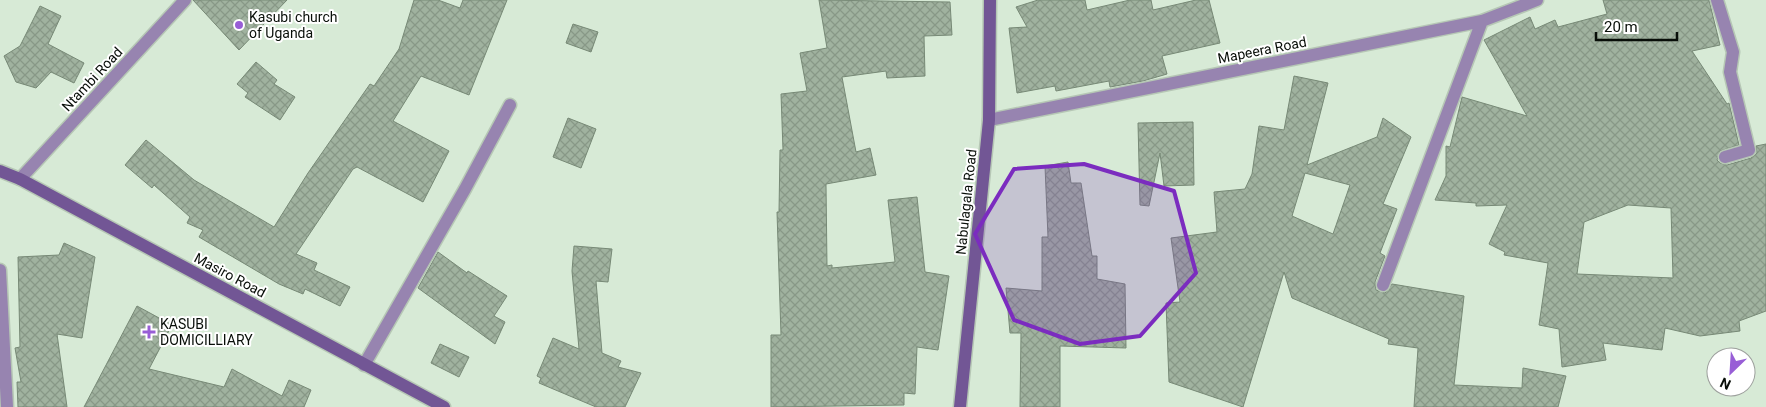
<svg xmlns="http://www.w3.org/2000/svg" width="1766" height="407" font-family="Roboto,sans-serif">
  <defs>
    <pattern id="building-cross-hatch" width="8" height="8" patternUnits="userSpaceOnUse" patternTransform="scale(1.25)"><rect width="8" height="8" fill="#a0b29f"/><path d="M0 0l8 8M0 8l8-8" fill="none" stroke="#889887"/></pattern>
  </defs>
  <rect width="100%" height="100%" fill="#d7ead6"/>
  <path fill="url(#building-cross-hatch)" stroke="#778976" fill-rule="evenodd" d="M193 0H287L239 50Z
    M414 0H438L460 8 463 0H507L469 95 421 76 393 121 449 151 423 202 357 167 353 169 296 254 317 263 314 270 350 287 340 306 305 289 303 294 279 284 199 237 203 230 187 223 190 217 154 185 152 188 125 165 146 140 194 180 274 227 308 173 370 84 374 86 399 49Z
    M819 0 950 2 952 35 924 36 925 76 887 78 886 71 842 77 856 152 870 148 876 175 826 184 827 266 832 265V268L895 262 888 200 917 197 925 272 949 276 938 350 917 347 915 394 904 393V405L771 407V335H781L777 212H779L780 150H783L781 94 807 91 800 53 827 48Z
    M1038 0H1085L1087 10 1130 0H1151L1153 10 1196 0H1209L1220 43 1162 56 1167 74 1143 81 1110 87 1109 81 1056 91 1055 86 1017 93 1009 28 1027 27 1016 7Z
    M1603 0H1709L1720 45 1692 51 1727 104 1729 103 1739 145 1720 151 1717 160 1720 163 1727 165 1751 158 1757 153 1756 146 1766 144V311L1739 321 1740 331 1700 336 1665 328 1662 350 1603 343 1606 360 1562 367 1559 329 1539 325 1548 263 1504 255 1505 252 1489 244 1507 205 1476 206V203L1435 200 1446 176V146L1450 147 1462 97 1527 116 1484 40 1530 17 1535 29 1555 20 1558 27 1607 14ZM1628 205 1671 208 1673 278 1577 274 1584 222Z
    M40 6 61 16 48 44 84 63 74 83 51 72 36 88 16 82 4 56 20 46Z
    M573 24 598 32 591 52 566 43Z
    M256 62 277 80 274 84 295 97 280 120 245 97 248 93 237 84Z
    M1294 76 1328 83 1307 165 1377 137 1383 118 1411 137 1383 204 1397 209 1380 253 1385 256 1375 282 1376 290 1385 293 1392 284 1464 296 1454 385 1522 388 1523 368 1566 376 1558 407H1414L1418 348 1388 344 1389 339 1292 298 1284 272 1243 407 1169 382 1166 303 1180 302 1171 238 1217 232 1214 192 1245 189 1252 174 1259 126 1284 130ZM1305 173 1350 185 1333 234 1292 216Z
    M568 118 596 129 581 168 553 157Z
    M1193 122 1194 185 1164 186 1160 153 1149 206 1140 205 1138 123Z
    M1068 162 1071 183H1081L1092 256H1097V279L1125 284 1126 348 1060 346V407H1020L1021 333H1010L1006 288 1042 291V237H1048L1045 166Z
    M64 243 95 257 82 338 57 334 67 407H18L17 382H21L15 348 20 347 18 257 59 255Z
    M574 246 612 249 608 282 596 281 602 353 621 361 618 367 641 373 625 407H596L539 383 541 378 537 376 553 338 579 349 572 271Z
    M438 252 467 273 468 271 507 296 494 316 505 322 495 344 418 288Z
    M137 306 172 325 149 369 224 387 232 369 282 396 289 380 311 390 304 407H84Z
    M440 344 469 357 459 377 431 363Z"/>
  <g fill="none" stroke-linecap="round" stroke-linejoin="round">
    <defs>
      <path id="street" d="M1717 0 1733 52 1730 72 1749 150 1725 157
        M989 120 1482 21 1537 0
        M20 179 185 0
        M0 270 7 407
        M1383 285 1482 21
        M364 365 465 189 510 105"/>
      <path id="secondary" d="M0 171 20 179 444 407
        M960 407 989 120 990 0"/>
    </defs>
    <use href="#street" stroke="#b6c7b5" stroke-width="15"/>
    <use href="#secondary" stroke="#b6c7b5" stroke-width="15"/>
    <use href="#street" stroke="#9784b0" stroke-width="12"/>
    <use href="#secondary" stroke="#725695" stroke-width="12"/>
  </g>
  <path fill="#7b2cbf" fill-opacity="0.2" stroke="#7b2cbf" stroke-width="4" stroke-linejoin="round" d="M1084 164 1174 191 1196 273 1140 336 1080 344 1014 320 975 234 1014 169Z"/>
  <g fill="#985ed6" stroke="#fff" stroke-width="2">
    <circle cx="239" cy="25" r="5"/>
    <path d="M146.5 324.5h5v5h5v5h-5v5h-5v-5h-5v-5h5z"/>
  </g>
  <g text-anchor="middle" stroke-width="4" stroke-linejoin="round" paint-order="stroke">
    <g font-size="14" fill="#080e08" stroke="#fff" text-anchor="start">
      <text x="249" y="22">Kasubi church<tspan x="249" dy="16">of Uganda</tspan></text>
      <text x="160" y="329">KASUBI<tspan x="160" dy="16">DOMICILLIARY</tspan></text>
    </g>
    <g font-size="14" fill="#080e08" stroke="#fff">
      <text transform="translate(1262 50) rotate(-11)" y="5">Mapeera Road</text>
      <text transform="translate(92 79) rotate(-47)" y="5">Ntambi Road</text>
      <text transform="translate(966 202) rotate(-84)" y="5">Nabulagala Road</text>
      <text transform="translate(230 275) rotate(28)" y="5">Masiro Road</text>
    </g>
  </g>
  <g transform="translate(1731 372) rotate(205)"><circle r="24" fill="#ffffff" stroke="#9c9f9c"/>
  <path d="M0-4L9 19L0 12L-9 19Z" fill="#985ed6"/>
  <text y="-8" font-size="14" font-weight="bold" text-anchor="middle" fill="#080e08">N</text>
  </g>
  <path d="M1596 32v8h81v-8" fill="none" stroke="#080e08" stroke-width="2.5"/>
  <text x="1604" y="32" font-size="15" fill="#080e08" stroke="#ffffff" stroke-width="4" paint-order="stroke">20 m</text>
</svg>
